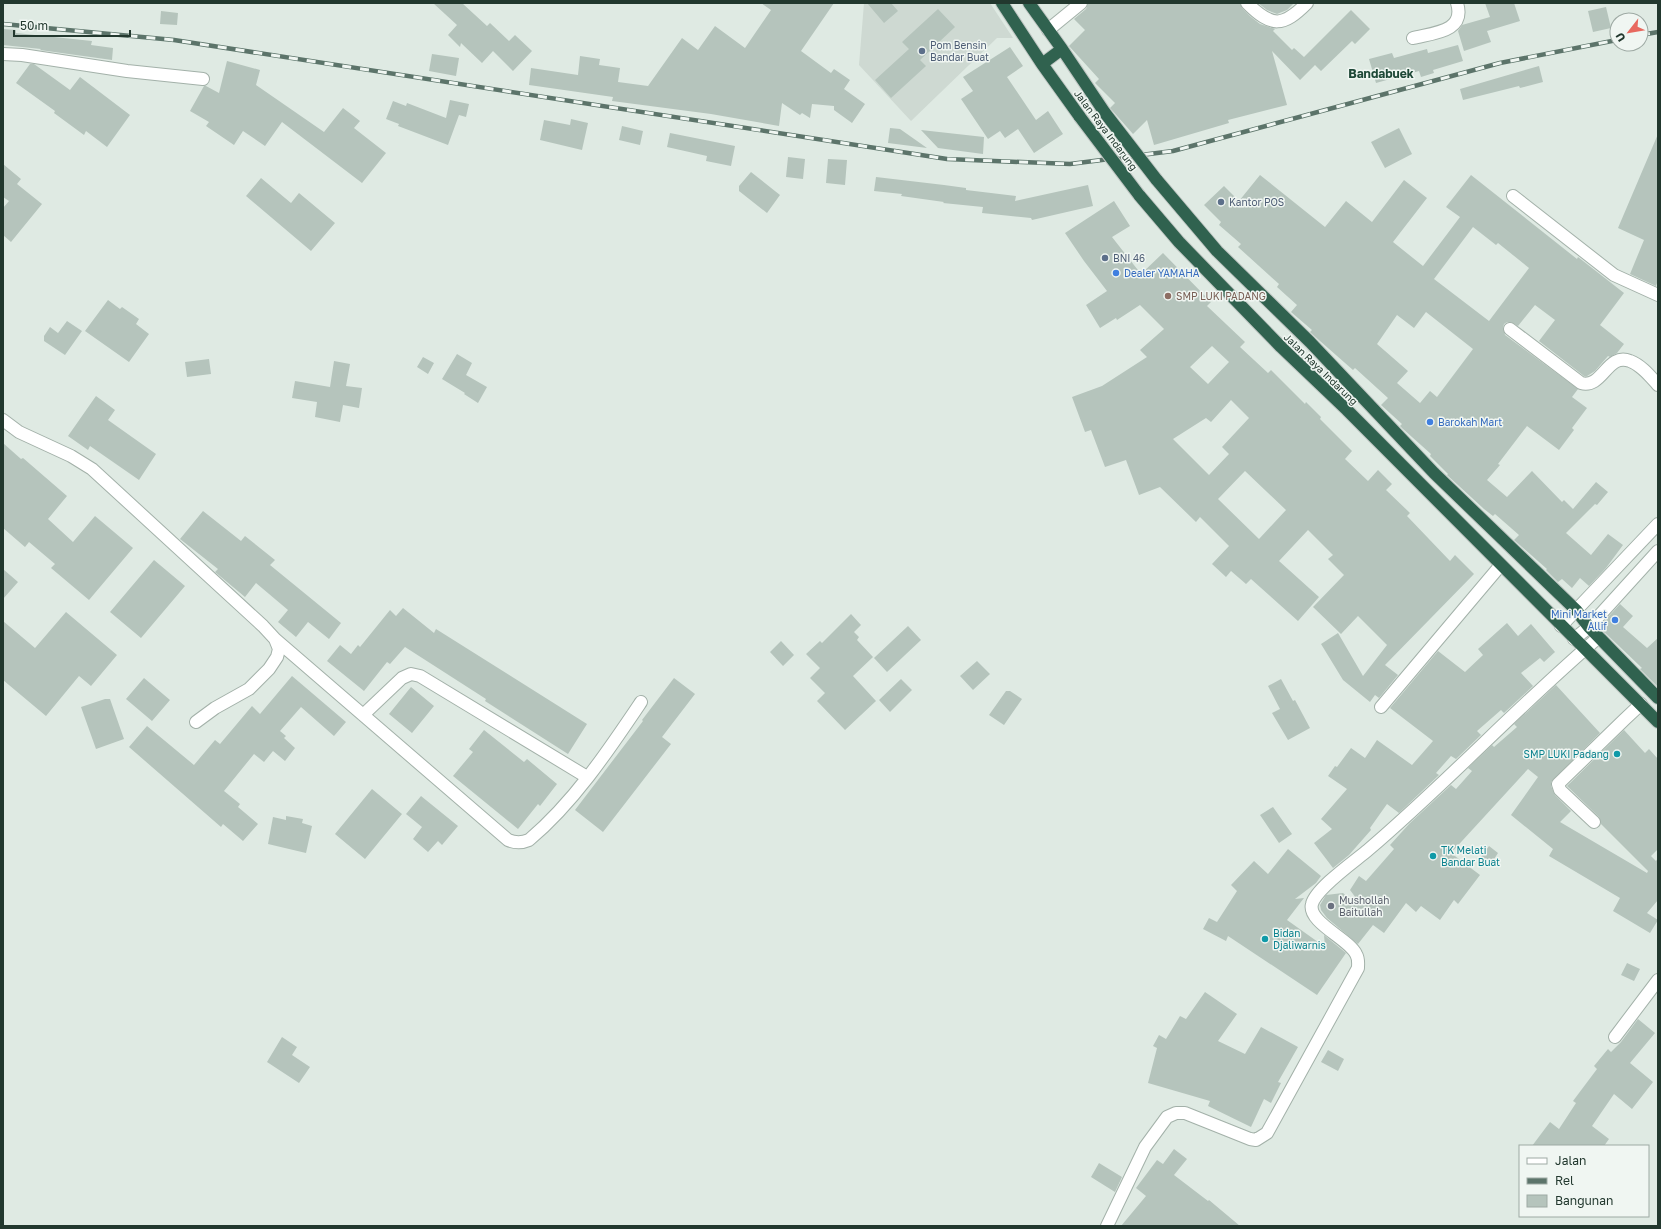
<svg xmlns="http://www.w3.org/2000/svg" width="1661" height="1229" font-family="'Golos Text',sans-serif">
  <rect width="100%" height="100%" fill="#dfeae3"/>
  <path fill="#ced9d2" d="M864 3H990L1013 38H997L911 121 859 65Z"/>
  <path fill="#b5c4bc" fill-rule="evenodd" d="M433 3H462L487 26 490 23 509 41 515 35 532 51 513 71 493 51 482 63 461 43 460 47 448 35 457 25Z
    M761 3H834L801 51 831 73 834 69 850 80 844 89 865 104 852 123 834 110V106L812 104 810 118 802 113 800 115 782 103 779 126 711 114 612 101 613 97 529 85 531 68 578 75 580 56 600 59 599 65 620 68 618 82 648 86 682 38 698 50 715 26 745 48 771 10Z
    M867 3H891L898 11 884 23Z
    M1088 3H1240L1242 8 1251 17 1260 24 1275 29 1273 31 1292 50 1294 48 1304 57 1351 10 1370 29 1355 44 1352 41 1321 71 1315 65 1300 80 1272 51 1287 105 1228 120 1229 123 1154 145 1147 120 1133 134 1110 108 1115 103 1095 83 1099 79 1069 46 1085 30 1074 19 1086 9Z
    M1258 3H1294L1287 10 1277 14 1267 10Z
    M1485 3H1514L1520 21 1487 31 1491 42 1464 51 1458 31 1462 25 1490 17Z
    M1606 7 1611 28 1593 32 1588 11Z
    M938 9 955 27 920 60 926 66 891 98 875 80 909 49 902 42Z
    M161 11 178 13 177 25 160 24Z
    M3 29 16 30V33L92 41 91 45 113 48 112 60 40 50 41 49 3 45Z
    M1458 45 1463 61 1433 70 1434 73 1421 77 1419 71 1376 83 1369 59 1392 53 1394 58 1427 49 1428 53Z
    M1010 47 1023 66 1007 77 1036 120 1048 111 1063 134 1034 153 1018 129 1005 138 1000 131 988 139 961 99 973 91 963 77Z
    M432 54 459 58 456 76 429 71Z
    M227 61 260 70 256 85 324 132 343 108 360 121 354 128 386 153 362 183 282 122 265 146 243 131 234 145 206 126 209 122 190 111 204 86H206L219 93Z
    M30 64H34L70 90 80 77 130 115 107 147 86 131 84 135 54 113 55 111 16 83Z
    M1539 66 1543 82 1520 88 1519 86 1463 100 1460 89Z
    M450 100 469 104 466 117 459 115 448 145 398 126 399 124 386 119 393 101 406 106 407 103 446 118Z
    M571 119 588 123 582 150 540 140 544 120 570 125Z
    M622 126 643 131 640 145 619 140Z
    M890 128 900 129 927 148 888 143Z
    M1399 128 1412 154 1385 168 1371 142Z
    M921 130 984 137 983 154 938 148Z
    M670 133 735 146 731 166 706 161 707 156 667 147Z
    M1658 134V280L1656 286 1630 274 1644 240 1618 228Z
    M788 157 805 159 803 179 786 177Z
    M828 159 847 160 845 185 826 183Z
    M3 164 21 179 17 184 42 204 11 242 3 235V208L9 201 3 197Z
    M751 172 780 195 767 213 739 191V186Z
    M1260 175 1325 227 1346 201 1372 222 1404 180 1427 198 1393 242 1423 266 1460 217 1446 207 1471 175 1577 259 1578 257 1624 293 1600 325 1624 344 1617 353 1610 357 1608 356 1595 371 1587 376H1584L1539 341 1555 320 1535 305 1518 326 1511 322H1507L1504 324 1503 328 1505 335 1578 389 1572 397 1587 408 1572 428 1574 430 1559 450 1527 426 1498 464 1500 465 1487 480 1507 497 1532 471 1562 502 1564 500 1573 509 1596 482 1608 492 1597 505 1595 504 1566 533 1591 555 1608 534 1623 545 1606 568 1589 586 1580 578 1572 588 1562 579 1558 582 1546 570 1547 569 1514 540 1519 535 1495 514 1493 516 1484 509 1447 475 1448 474 1430 456 1431 454 1403 429 1400 426 1402 424 1381 405 1388 398 1355 368 1353 370 1320 341 1310 332 1312 330 1291 312 1297 305 1277 287 1279 284 1238 247 1241 244 1219 225 1221 222 1204 205 1224 186 1239 201ZM1473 227 1496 245 1498 243 1529 268 1489 321 1434 279ZM1426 312 1473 349 1437 397 1430 391 1420 403 1397 383 1408 371 1377 344 1397 315 1414 328Z
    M876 177 944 185 966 188V190L1016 196 1015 201 1088 185 1093 206 1032 220 1031 218 982 213 983 207 943 203 944 202 901 196 902 194 874 191Z
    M261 178 291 203 299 193 335 223 311 251 246 196Z
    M1114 201 1130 226 1112 237 1141 274 1163 253 1211 302 1207 306 1245 342 1240 347 1268 373 1271 370 1305 404 1306 402 1321 417 1320 419 1352 451 1345 459 1368 481 1378 470 1392 484 1386 490 1410 513 1407 516 1450 561 1455 555 1474 574 1385 665 1398 675 1379 698 1375 695 1370 702 1343 680 1321 644 1338 633 1363 676 1387 645 1358 616 1341 634 1313 607 1344 575 1328 559 1333 555 1308 530 1279 561 1319 597 1298 621 1251 579 1246 584 1231 571 1226 577 1212 564 1229 546 1200 517 1196 522 1160 487 1139 495 1126 460 1105 467 1091 430 1085 432 1072 397 1102 386 1147 357 1140 350 1164 329 1140 305 1117 320 1116 318 1100 328 1086 305 1107 291 1084 261 1065 233ZM1212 346 1229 362 1208 384 1190 367ZM1231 400 1249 418 1222 447 1229 454 1209 475 1173 439 1206 418 1211 422ZM1245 471 1286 510 1259 539 1218 499Z
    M108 300 120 309 122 307 139 319 136 324 149 334 129 362 85 331Z
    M67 321 82 331 65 355 44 341V336L50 327 58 333Z
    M457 354 472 363 466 375 487 387 478 403 464 394 465 393 442 379Z
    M423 357 434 363 428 374 417 367Z
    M209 359 211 374 187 377 185 362Z
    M334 361 350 364 346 386 362 388 359 408 343 405 340 422 315 417 317 402 292 398 295 381 330 387Z
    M96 396 115 410 108 420 156 454 139 480 90 446 88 450 68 436Z
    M3 443 21 459 23 458 67 496 48 519 73 542 95 516 133 548 89 600 51 568 55 564 29 542 25 547 3 528Z
    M203 511 241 541 245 536 275 560 270 565 341 623 329 639 308 622 296 637 278 622 288 610 256 583 245 597 215 572 218 569 180 539Z
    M154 560 185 586 141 638 110 612Z
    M3 569 18 582 3 599Z
    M1620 604 1633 616 1623 627 1647 648 1658 638V687L1640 669 1642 668 1599 627Z
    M403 608 434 633 436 629 587 724 568 754 485 701 486 699 405 647 390 664 387 662 364 691 327 661 340 645 351 654 358 645 360 647 390 610 396 616Z
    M66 612 117 655 91 686 79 676 46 716 3 680V621L35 648Z
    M851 614 861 625 854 632 859 637 857 640 873 657 853 676 876 701 845 730 817 701 825 693 810 678 820 668 806 654 820 641 822 643Z
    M1507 623 1518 636 1531 624 1555 652 1544 662 1540 658 1521 673 1533 686 1504 713 1501 710 1477 731 1481 735 1456 759 1451 756 1436 773 1439 775 1399 813 1387 804 1370 828 1371 830 1349 855 1333 868 1314 843 1332 829 1321 819 1347 789 1328 776 1335 766 1337 767 1351 748 1365 758 1377 740 1412 765 1433 741 1390 708 1438 651 1465 672 1483 655 1478 649Z
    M908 626 921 640 887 672 874 658Z
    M781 641 794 655 783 666 770 652Z
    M977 661 990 674 973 690 960 676Z
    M292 676 346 722 334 736 301 707 280 731 286 736 284 738 295 748 285 761 273 751 264 762 254 754 224 791 240 804 238 807 258 824 243 841 223 824 221 827 129 747 147 726 194 765 215 740 220 744 252 706 260 714Z
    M144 678 170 700 152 721 126 699Z
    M674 678 695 694 662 737 671 744 603 832 575 810 643 721 642 720Z
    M901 679 912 690 890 712 879 700Z
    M1281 679 1293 701 1295 700 1310 728 1288 740 1272 713 1280 709 1268 686Z
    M1556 685 1600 733 1551 782V786L1555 795 1571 811 1560 822 1647 873 1648 871 1601 824 1599 817 1567 786 1624 730 1645 753 1649 749 1658 759V849L1651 856 1656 861 1658 858V900L1647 913 1658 920 1650 933 1613 911 1620 898 1549 856 1553 849 1511 815 1538 777 1528 769 1451 853 1480 875 1458 904 1454 900 1440 920 1421 906 1416 912 1406 903 1384 933 1373 925 1358 944 1327 918 1321 910 1320 905 1326 895 1343 893 1356 904 1359 902 1350 890 1359 876 1366 881 1394 849 1390 845 1410 823 1451 785 1456 789 1472 771 1468 768 1492 745 1494 747 1517 727 1514 724Z
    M411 687 434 706 412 733 389 714Z
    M1006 691H1010L1022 699 1004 725 989 715Z
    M105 699H110L124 739 96 749 81 707Z
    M484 730 524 762 527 759 557 784 540 806 538 804 518 829 453 776 473 752 469 749Z
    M372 789 402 814 365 859 335 834Z
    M421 796 458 826 442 845 438 841 428 852 413 839 422 827 406 814Z
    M1273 807 1292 834 1279 843 1260 815Z
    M286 816 303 819 302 823 312 826 306 853 268 844 273 817 286 820Z
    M1489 846 1498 853 1491 864 1481 857Z
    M1288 849 1321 876 1316 883 1295 899 1304 898 1287 920 1325 947 1324 935 1346 953 1317 995 1228 936 1226 941 1203 929 1209 918 1217 922 1237 891 1231 885 1254 861 1268 874Z
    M1627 963 1640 969 1634 981 1621 975Z
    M1205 992 1237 1014 1218 1041 1245 1054 1261 1027 1298 1047 1278 1082 1281 1083 1271 1103 1264 1099 1251 1127 1208 1106 1210 1101 1148 1083 1157 1048 1153 1046 1159 1035 1166 1039 1180 1016 1186 1019Z
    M1638 1019 1655 1033 1630 1063 1653 1082 1632 1109 1614 1094 1592 1126 1609 1139 1604 1146H1532L1550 1122 1559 1129 1576 1103 1573 1101 1597 1069 1594 1066 1608 1049 1611 1052 1621 1042Z
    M282 1037 297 1047 292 1055 310 1067 299 1083 267 1062Z
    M1328 1050 1344 1059 1338 1071 1321 1062Z
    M1174 1149 1187 1159 1174 1175 1208 1201 1209 1200 1240 1226H1121L1146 1196 1136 1188 1157 1160 1163 1164Z
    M1099 1163 1122 1177 1115 1192 1091 1177Z"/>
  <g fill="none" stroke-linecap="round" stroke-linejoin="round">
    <defs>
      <path id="street" d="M1247 3C1272 28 1283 27 1307 3
        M1048 30 1081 3
        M1413 38C1433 33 1466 32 1457 3
        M3 54 22 55 127 71 203 79
        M1513 196 1614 275 1658 295
        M1510 329 1581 383C1603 389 1607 352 1630 361 1641 365 1650 376 1658 385
        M3 420 19 432 71 456 92 469 263 626 275 639 279 649 277 657 269 669 249 689 215 708 196 722
        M1561 626 1658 524
        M275 639 508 840C515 843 522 843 529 840 574 802 608 751 641 702
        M1574 639 1589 627 1658 551
        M1381 707 1500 566
        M363 715 402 678 411 674 420 676 587 777
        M1594 822 1560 790 1558 784 1625 719 1641 704
        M1615 1037 1658 980
        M1107 1226 1145 1147 1167 1117 1176 1113H1185L1250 1139 1256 1140 1267 1133 1358 968C1358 963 1359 959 1356 954 1349 939 1307 922 1312 904 1316 888 1355 861 1368 850 1448 782 1519 705 1599 637"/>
      <path id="highway" d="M1002 3 1042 64 1080 117
        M1029 3 1062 49 1105 113
        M1042 64 1062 49
        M1156 179 1217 251 1310 342 1434 473 1576 610 1589 627 1658 698
        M1139 195 1179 242 1281 347 1347 410 1658 722"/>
    </defs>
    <use href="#street" stroke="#a3b1a9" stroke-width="14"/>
    <use href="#highway" stroke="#c1c7c4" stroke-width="14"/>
    <use href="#street" stroke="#fff" stroke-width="12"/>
    <use href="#highway" stroke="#30624f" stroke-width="12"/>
    <defs>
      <path id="rail" d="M3 24 174 40 947 159 1070 164 1173 151 1500 63 1617 40
        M1641 35 1658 32"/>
    </defs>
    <use href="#rail" stroke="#5c746a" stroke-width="4.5"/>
    <use href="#rail" stroke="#f0f6f2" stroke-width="3" stroke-dasharray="9" stroke-linecap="butt"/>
    <defs>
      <path id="highway-bridge" d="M1105 113 1156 179
        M1080 117 1139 195"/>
    </defs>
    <use href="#highway-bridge" stroke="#c1c7c4" stroke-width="14" stroke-linecap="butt"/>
    <use href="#highway-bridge" stroke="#30624f" stroke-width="12"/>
  </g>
  <g fill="#5c6f8a" stroke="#f0f6f2" stroke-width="1.5">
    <circle cx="922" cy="51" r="4"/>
    <circle cx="1221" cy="202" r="4"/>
    <circle cx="1105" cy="258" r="4"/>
  </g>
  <g fill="#3f7fe0" stroke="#f0f6f2" stroke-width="1.5">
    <circle cx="1116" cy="273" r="4"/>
    <circle cx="1430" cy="422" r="4"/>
    <circle cx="1615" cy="620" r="4"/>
  </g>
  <circle fill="#8d6e63" stroke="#f0f6f2" stroke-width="1.5" cx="1168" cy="296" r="4"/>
  <g fill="#0f9aa8" stroke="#f0f6f2" stroke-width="1.5">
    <circle cx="1617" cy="754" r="4"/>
    <circle cx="1433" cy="856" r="4"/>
    <circle cx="1265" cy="939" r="4"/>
  </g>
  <circle fill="#6b7280" stroke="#f0f6f2" stroke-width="1.5" cx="1331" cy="906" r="4"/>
  <g text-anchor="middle" stroke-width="3" stroke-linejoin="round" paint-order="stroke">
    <g font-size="10" fill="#4e5e75" stroke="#f0f6f2" text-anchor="start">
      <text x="930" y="49">Pom Bensin<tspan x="930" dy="12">Bandar Buat</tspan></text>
      <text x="1229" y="206">Kantor POS</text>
      <text x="1113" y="262">BNI 46</text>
    </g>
    <g font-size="10" fill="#22382e" stroke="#f0f6f2">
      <text transform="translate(1106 130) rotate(53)" y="4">Jalan Raya Indarung</text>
      <text transform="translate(1321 369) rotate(44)" y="4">Jalan Raya Indarung</text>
    </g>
    <g font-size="10" fill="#366cbe" stroke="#f0f6f2" text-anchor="start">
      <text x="1124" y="277">Dealer YAMAHA</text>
      <text x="1438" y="426">Barokah Mart</text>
      <text x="1607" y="618" text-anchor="end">Mini Market<tspan x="1607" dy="12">Allif</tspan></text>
    </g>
    <g font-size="10" fill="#785e54" stroke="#f0f6f2" text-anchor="start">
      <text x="1176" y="300">SMP LUKI PADANG</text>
    </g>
    <g font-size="10" fill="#0d838f" stroke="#f0f6f2" text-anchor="start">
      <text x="1609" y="758" text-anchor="end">SMP LUKI Padang</text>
      <text x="1441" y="854">TK Melati<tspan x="1441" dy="12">Bandar Buat</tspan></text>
      <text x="1273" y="937">Bidan<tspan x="1273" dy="12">Djaliwarnis</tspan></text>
    </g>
    <g font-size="10" fill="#5b616d" stroke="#f0f6f2" text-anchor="start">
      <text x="1339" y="904">Mushollah<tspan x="1339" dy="12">Baitullah</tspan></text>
    </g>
    <g font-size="12" font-weight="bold" fill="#1f4938" stroke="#f0f6f2">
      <text x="1381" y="78">Bandabuek</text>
    </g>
  </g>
  <rect width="1661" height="1229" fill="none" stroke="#22382e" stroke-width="8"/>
  <rect x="1519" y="1145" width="130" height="72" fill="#f0f6f2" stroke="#9eaaa4"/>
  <rect x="1527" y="1158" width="20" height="6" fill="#ffffff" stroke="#9eaaa4"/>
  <text x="1555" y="1165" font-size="12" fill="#22382e">Jalan</text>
  <rect x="1527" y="1178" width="20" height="6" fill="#5c746a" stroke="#9eaaa4"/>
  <text x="1555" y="1185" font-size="12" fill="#22382e">Rel</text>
  <rect x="1527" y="1195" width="20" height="12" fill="#b5c4bc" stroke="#9eaaa4"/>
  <text x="1555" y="1205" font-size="12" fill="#22382e">Bangunan</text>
  <g transform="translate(1629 32) rotate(239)"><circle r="19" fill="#f0f6f2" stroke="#9eaaa4"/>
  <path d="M0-3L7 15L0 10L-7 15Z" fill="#e8695f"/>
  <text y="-6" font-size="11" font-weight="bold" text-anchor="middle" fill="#22382e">U</text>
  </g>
  <path d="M14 30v6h116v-6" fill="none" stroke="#22382e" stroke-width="2"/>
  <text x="20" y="30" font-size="12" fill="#22382e" stroke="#f0f6f2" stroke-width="3" paint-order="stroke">50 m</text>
</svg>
